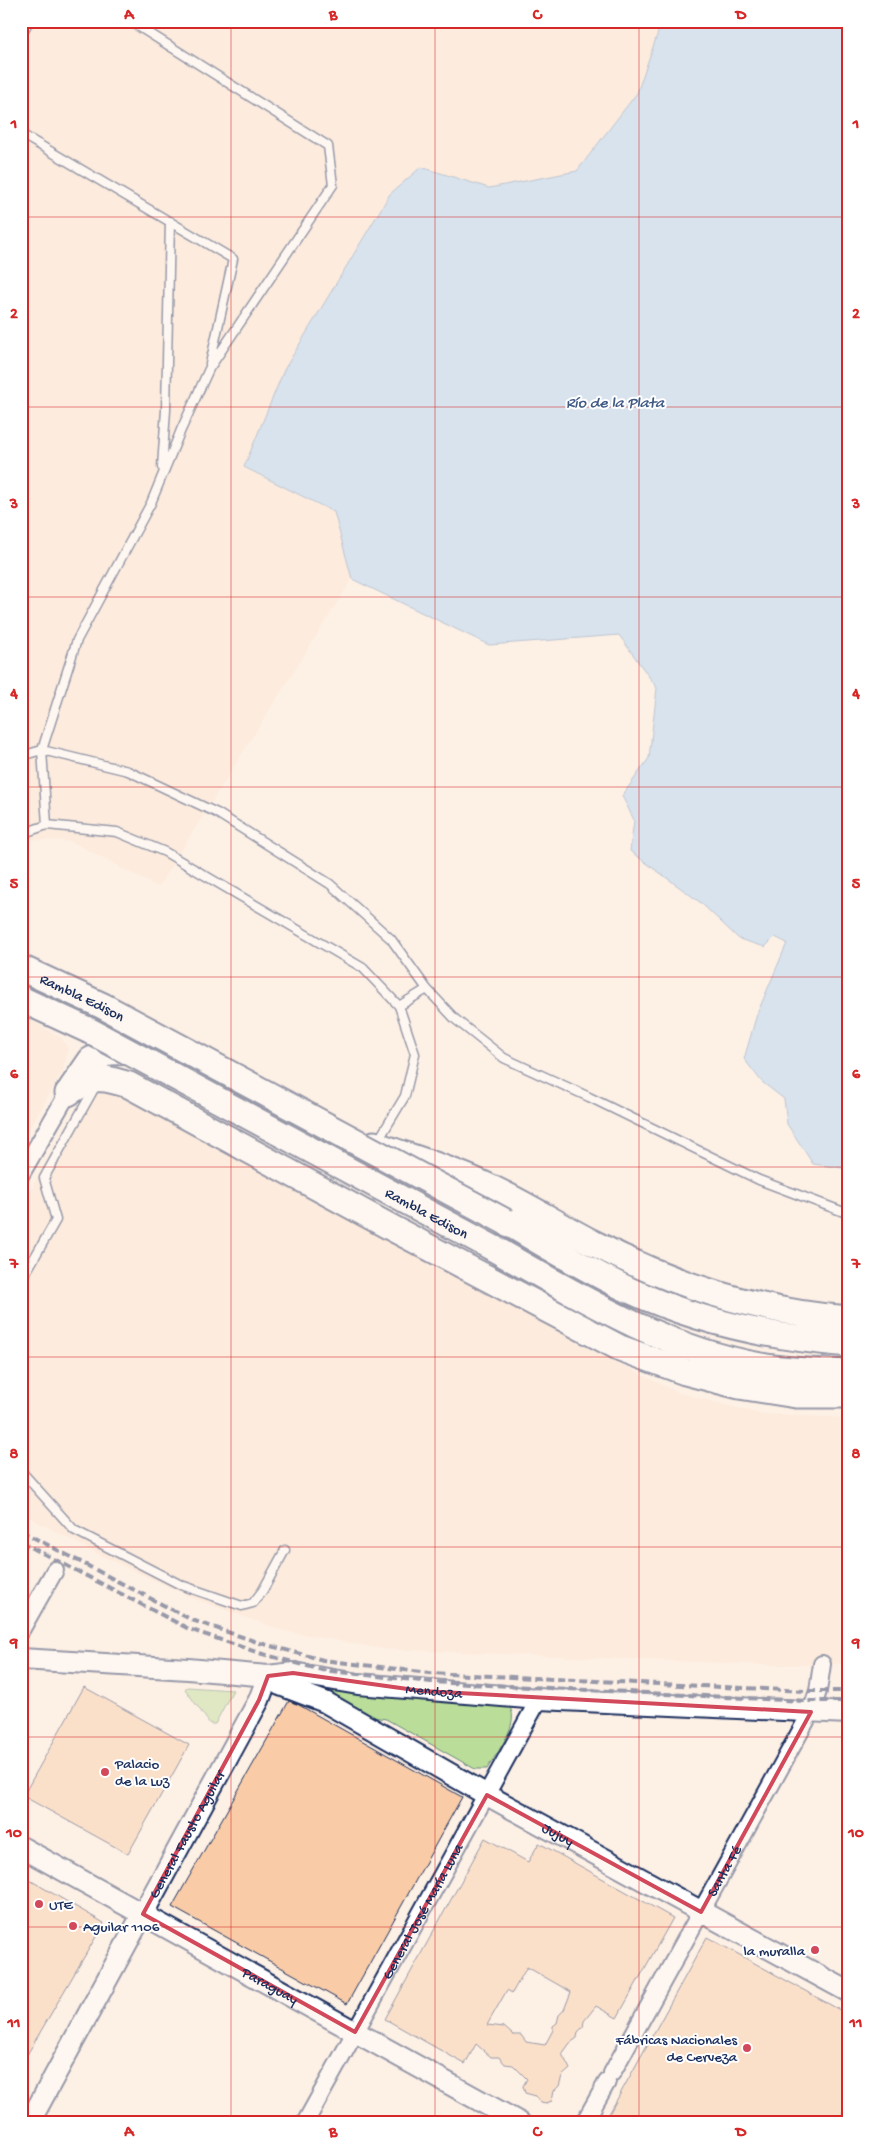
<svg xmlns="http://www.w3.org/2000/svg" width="870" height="2144" font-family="'Gochi Hand',sans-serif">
  <rect width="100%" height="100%" fill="#fdf0e5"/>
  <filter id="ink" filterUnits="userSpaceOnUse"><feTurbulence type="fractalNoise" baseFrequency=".02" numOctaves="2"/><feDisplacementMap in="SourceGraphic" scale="10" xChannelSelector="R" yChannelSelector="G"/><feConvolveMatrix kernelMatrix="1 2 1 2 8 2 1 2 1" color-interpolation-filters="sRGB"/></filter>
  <g filter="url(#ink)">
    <path fill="#fce5d2" d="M21 21H662L637 93 577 171 489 188 421 167 390 194 284 370 244 467 335 512 352 579 158 887 71 841 21 839Z
      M21 1015 61 1038 68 1048 63 1070 21 1143Z
      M97 1072 587 1348 679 1393 760 1414 849 1418V1664L772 1665 383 1649 281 1630 195 1599 100 1555 21 1513V1207Z"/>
    <path fill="#bade99" stroke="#6a867c" d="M187 1687 233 1690 215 1724H210L185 1689Z
      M333 1690 377 1696 507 1704C524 1719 496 1754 487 1769H475L386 1719 367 1716 327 1694Z"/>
    <path fill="#acd2f5" stroke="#7291b9" d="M662 21H849V1169L813 1164 787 1124 784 1099 762 1082 744 1059 757 1014 787 943 775 937 765 947 739 939 701 903 630 851 634 820 622 796 649 758 657 688 619 635 489 645 352 579 334 512 244 467 284 370 390 194 421 167 489 188 577 171 637 93Z"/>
    <path fill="#f9cca7" stroke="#1b2f5e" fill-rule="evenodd" d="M84 1687 189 1745 128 1854 23 1796Z
      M289 1701 299 1705 462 1797 347 2004 172 1907Z
      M485 1838 528 1862 539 1843 673 1918 617 2018 596 2006 584 2021 583 2027 578 2032 577 2038 570 2043 562 2054 570 2069 562 2076 559 2086 554 2091 552 2101 546 2103 541 2102 536 2096 525 2093 523 2086 527 2079 513 2065 505 2064 499 2057H491L476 2044 465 2064 385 2019ZM527 1967 571 1992 564 2010 559 2015 557 2023 553 2026V2030L545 2045 526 2042 521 2035H513L504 2027 487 2025 507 1990 512 1993Z
      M21 1875 104 1923 21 2065Z
      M707 1937 849 2015V2101L837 2123H604Z"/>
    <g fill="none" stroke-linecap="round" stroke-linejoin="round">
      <defs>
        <path id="service" d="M21 35 29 21
          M21 134 233 259 210 364
          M162 467 166 410 170 221
          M21 756 42 750 128 771 217 813 330 884 391 939 427 989 455 1019 504 1058 589 1097 759 1180 849 1214
          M47 825 42 750 77 640 151 503 181 430 209 369 333 185 328 146 130 21
          M21 834 47 825 117 832 165 852 363 968 399 1006 415 1054 405 1096 378 1141
          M399 1006 427 989
          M21 1281 56 1220 44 1178 95 1087
          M21 1471 74 1530 181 1585 242 1606 253 1603 263 1590 285 1550"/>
        <g id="minor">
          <path d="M21 1174 68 1093"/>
          <path d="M21 1630 55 1570"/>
          <path id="s1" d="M612 2073 811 1712 818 1691 822 1664"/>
          <path id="s2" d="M305 2123 539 1699"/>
          <path d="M584 2123 607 2082"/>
        </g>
        <g id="tertiary">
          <path id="s3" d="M21 1659 188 1669 268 1676 293 1673 358 1684 539 1699 849 1713"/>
          <path id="s4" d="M268 1676 280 1685 325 1702 487 1795 849 1992"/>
          <path id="s5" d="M21 1847 520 2123"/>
          <path id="s6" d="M29 2123 259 1700 268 1676"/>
        </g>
        <path id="primary" d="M71 1089 91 1060 109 1052 139 1051 253 1096
          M68 1093C94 1076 98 1075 129 1085L392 1228 620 1348 685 1372 739 1386 796 1395H849
          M374 1144C412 1158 450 1168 487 1186 524 1203 558 1225 593 1243 673 1285 759 1312 849 1319
          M506 1222C546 1245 586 1270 629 1290 698 1322 773 1338 849 1344
          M493 1248C578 1296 663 1349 761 1366 790 1372 820 1371 849 1373"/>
      </defs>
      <use href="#service" stroke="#1b2f5e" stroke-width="11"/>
      <use href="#minor" stroke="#1b2f5e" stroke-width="20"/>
      <use href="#tertiary" stroke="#1b2f5e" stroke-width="24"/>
      <use href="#primary" stroke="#1b2f5e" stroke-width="29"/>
      <use href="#service" stroke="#fff" stroke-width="8"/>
      <use href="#minor" stroke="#fff" stroke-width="16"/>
      <use href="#tertiary" stroke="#fff" stroke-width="20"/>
      <use href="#primary" stroke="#fff" stroke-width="25"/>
      <path stroke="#1b2f5e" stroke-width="4" stroke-dasharray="8 4" stroke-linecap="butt" d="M21 1531 192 1620 260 1643 323 1660 429 1673 806 1691H849
        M21 1542 189 1629 259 1653 322 1670 431 1682 804 1701H849"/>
      <defs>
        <g id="primary-bridge">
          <path id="s7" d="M21 968 103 1006 506 1222"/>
          <path id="s8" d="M21 999 90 1031 493 1248"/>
        </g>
      </defs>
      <use href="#primary-bridge" stroke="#1b2f5e" stroke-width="29" stroke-linecap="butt"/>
      <use href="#primary-bridge" stroke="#fff" stroke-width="25"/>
    </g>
  </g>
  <path d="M0 0H870V2144H0ZM293 1673 422 1691 811 1712 701 1912 487 1795 355 2032 143 1914 259 1700 268 1676Z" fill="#fdf0e5" fill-opacity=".55" fill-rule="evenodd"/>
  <path fill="none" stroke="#d1495b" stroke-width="4" stroke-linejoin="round" d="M293 1673 422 1691 811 1712 701 1912 487 1795 355 2032 143 1914 259 1700 268 1676Z"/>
  <path fill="none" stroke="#d62828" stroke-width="1" stroke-opacity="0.55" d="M231 21V2123M435 21V2123M639 21V2123M21 217H849M21 407H849M21 597H849M21 787H849M21 977H849M21 1167H849M21 1357H849M21 1547H849M21 1737H849M21 1927H849"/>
  <g fill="#d1495b" stroke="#fff" stroke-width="2">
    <circle cx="105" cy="1772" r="5"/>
    <circle cx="39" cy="1904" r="5"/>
    <circle cx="73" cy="1926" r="5"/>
    <circle cx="815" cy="1950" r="5"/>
    <circle cx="747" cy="2048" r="5"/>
  </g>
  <g text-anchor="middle" stroke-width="4" stroke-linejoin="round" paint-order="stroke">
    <g font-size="15" fill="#1b2f5e" stroke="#fff">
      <text dy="5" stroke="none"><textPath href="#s7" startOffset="68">Rambla Edison</textPath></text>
      <text dy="5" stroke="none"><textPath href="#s8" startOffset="459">Rambla Edison</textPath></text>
      <text dy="5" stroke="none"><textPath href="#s3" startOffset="415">Mendoza</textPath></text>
      <text dy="5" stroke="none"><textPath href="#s6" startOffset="329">General Fausto Aguilar</textPath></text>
      <text dy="5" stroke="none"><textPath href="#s4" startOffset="331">Jujuy</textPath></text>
      <text dy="5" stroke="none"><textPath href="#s1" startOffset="231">Santa Fé</textPath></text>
      <text dy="5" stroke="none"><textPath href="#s2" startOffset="242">General José María Luna</textPath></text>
      <text dy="5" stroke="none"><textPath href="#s5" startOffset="285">Paraguay</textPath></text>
    </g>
    <g font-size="15" fill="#1b2f5e" stroke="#fff" text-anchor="start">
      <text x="115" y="1768">Palacio<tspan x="115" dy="17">de la Luz</tspan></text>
      <text x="49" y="1909">UTE</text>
      <text x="83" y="1931">Aguilar 1106</text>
      <text x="805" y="1955" text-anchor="end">la muralla</text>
      <text x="737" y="2044" text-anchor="end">Fábricas Nacionales<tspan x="737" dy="17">de Cerveza</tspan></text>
    </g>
    <g font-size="16" font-style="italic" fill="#3f5884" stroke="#fff">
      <text x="615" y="407">Río de la Plata</text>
    </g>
  </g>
  <rect width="870" height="2144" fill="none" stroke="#fff" stroke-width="55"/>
  <rect x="28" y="28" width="814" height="2088" fill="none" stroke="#d62828" stroke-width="2"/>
  <g font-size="16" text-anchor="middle" font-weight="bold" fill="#d62828">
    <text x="129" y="19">A</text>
    <text x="333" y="19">B</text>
    <text x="537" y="19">C</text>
    <text x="741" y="19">D</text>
    <text x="14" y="128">1</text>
    <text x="856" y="128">1</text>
    <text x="14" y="318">2</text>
    <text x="856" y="318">2</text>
    <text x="14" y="508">3</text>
    <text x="856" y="508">3</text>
    <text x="14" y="698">4</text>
    <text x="856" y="698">4</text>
    <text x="14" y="888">5</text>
    <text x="856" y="888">5</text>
    <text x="14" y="1078">6</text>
    <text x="856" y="1078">6</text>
    <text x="14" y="1268">7</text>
    <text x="856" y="1268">7</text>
    <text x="14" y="1458">8</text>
    <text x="856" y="1458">8</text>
    <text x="14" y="1647">9</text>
    <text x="856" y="1647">9</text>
    <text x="14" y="1837">10</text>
    <text x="856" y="1837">10</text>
    <text x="14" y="2027">11</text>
    <text x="856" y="2027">11</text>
    <text x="129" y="2136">A</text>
    <text x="333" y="2136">B</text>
    <text x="537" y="2136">C</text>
    <text x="741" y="2136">D</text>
  </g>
</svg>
